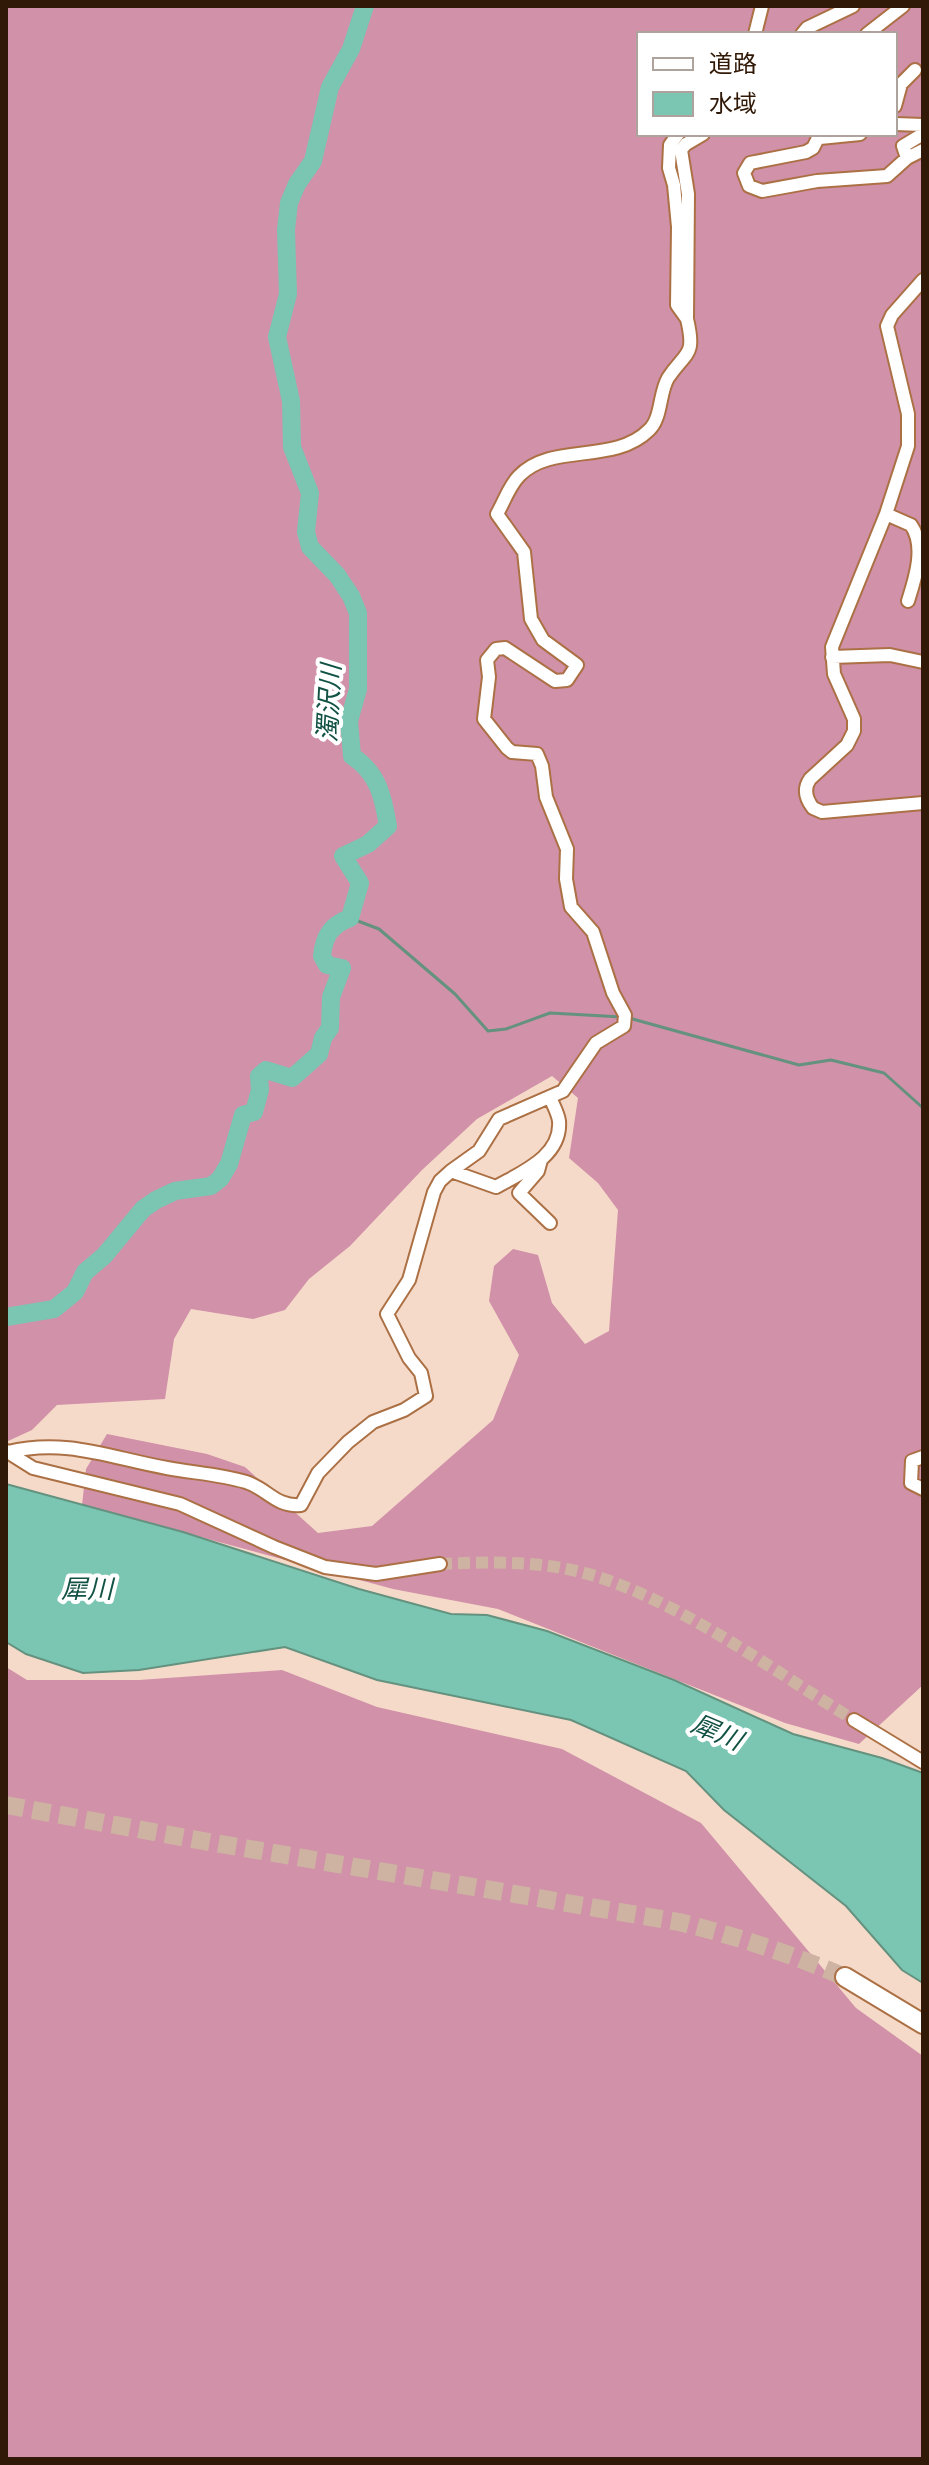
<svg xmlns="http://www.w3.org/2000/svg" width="929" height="2465" font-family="Roboto,'Noto Sans JP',sans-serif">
  <rect width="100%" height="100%" fill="#f6dac9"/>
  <path fill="#d091a9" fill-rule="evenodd" d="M6 6H923V1685L859 1744 785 1723 498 1609 393 1589 82 1505 86 1469 107 1434 207 1454 245 1467 318 1533 372 1526 493 1420 519 1355 489 1301 494 1266 513 1249 538 1255 552 1303 585 1344 609 1331 618 1210 598 1183 569 1158 578 1098 552 1076 477 1119 422 1170 350 1246 309 1279 285 1310 253 1319 191 1309 174 1339 165 1399 57 1405 32 1430 6 1442ZM639 34H895V134H639Z
    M6 1667 27 1680H139L282 1670 377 1707 562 1749 701 1823 856 2008 923 2056V2459H6Z"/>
  <path fill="#7ac6b2" stroke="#64927f" stroke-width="2" d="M6 1484 183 1532 359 1589 451 1614 487 1615 547 1631 674 1680 793 1734 882 1758 923 1773V1983L902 1970 846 1906 724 1810 686 1771 571 1720 377 1680 285 1647 139 1670 83 1673 26 1654 6 1642Z"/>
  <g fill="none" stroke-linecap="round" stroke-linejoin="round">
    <path stroke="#64927f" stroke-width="3" d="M350 918 379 929 455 994 488 1031 506 1029 550 1013 622 1017
      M629 1018 799 1065 831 1060 884 1073 923 1108"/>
    <path stroke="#7ac6b2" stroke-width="18" d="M6 1317 54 1309 75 1292 85 1272 104 1256 143 1209 156 1200 175 1191 211 1186 220 1179 229 1164 243 1115 254 1112 260 1090 259 1076 266 1070 292 1078 319 1054 323 1038 330 1028 331 997 342 968 327 965 322 956C324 936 331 925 350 918L360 883 343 856 368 844 388 826C383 796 378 773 352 756L349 721 358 689V613L351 596 337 575 310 547 306 532 310 493 292 447 291 401 277 337 288 294 286 230 289 203 297 184 313 161 330 87 351 49 365 6"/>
    <path stroke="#cfb3a2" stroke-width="12" stroke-dasharray="12 6" stroke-linecap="butt" d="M440 1564C481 1562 522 1561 562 1568 659 1585 770 1669 854 1720"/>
    <path stroke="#cfb3a2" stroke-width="18" stroke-dasharray="18 9" stroke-linecap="butt" d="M6 1805 203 1841 679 1922C736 1936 791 1954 845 1977"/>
    <defs>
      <path id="minor" d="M755 34 762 6
        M802 34 807 28 853 6
        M867 34 903 6
        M895 106 901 84 915 70
        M895 124 923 125
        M678 134 670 145 669 168 674 185 678 227 677 305 687 319
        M820 134 813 148 806 152 750 163 744 173 749 186 762 191 817 181 887 176 907 158 923 150
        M820 138 860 134
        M907 158 903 146 923 134
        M923 280 892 315 887 326 908 414V446L886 514 832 647 834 674 854 719V731L847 745 810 779C803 789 806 799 813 808L822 812 923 803
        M886 514 911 525C926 546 915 579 908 601
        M832 657 890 655 923 662
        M541 1160 538 1171 519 1193 550 1223
        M451 1171 496 1187C520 1173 562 1157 559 1121 558 1113 553 1105 550 1097
        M6 1451 33 1468 180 1504 274 1547 325 1567 376 1574 440 1564
        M8 1452C66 1438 111 1458 167 1468 193 1473 219 1474 246 1482 268 1489 275 1507 301 1505L318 1473 348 1442 373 1422 404 1410 426 1396 421 1373 409 1358 387 1314 409 1280 434 1192 440 1181 451 1171 479 1151 499 1119 563 1091 596 1043 624 1026 625 1015 613 993 593 932 571 907 566 879 567 849 546 797 542 766 537 754 512 752 507 748 484 719 489 677 487 660 496 649 505 648 555 681 567 680 577 665 543 640 531 619 524 552 497 514C504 502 509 486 519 476 551 442 614 465 649 430 662 418 659 393 668 378 686 351 696 357 687 319L688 194 681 150 686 144 703 134
        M923 1457 912 1461 911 1483 923 1489
        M854 1720 923 1762"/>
      <path id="highway" d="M845 1977 923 2024"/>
    </defs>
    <use href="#minor" stroke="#ac7045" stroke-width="16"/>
    <use href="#highway" stroke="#ac7045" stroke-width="22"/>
    <use href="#minor" stroke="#fff" stroke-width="12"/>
    <use href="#highway" stroke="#fff" stroke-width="18"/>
  </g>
  <g text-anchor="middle" stroke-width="8" stroke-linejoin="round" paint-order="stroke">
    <g font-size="26" font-style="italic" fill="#125244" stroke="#fff">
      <text transform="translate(329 703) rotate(-87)" y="9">濁沢川</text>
      <text x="87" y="1598">犀川</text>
      <text transform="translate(717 1732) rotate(23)" y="9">犀川</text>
    </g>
  </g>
  <rect width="929" height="2465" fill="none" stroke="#311907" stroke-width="16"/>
  <rect x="637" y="32" width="260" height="104" fill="#ffffff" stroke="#ada39c" stroke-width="2"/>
  <rect x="653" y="58" width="40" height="12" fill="#ffffff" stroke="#ada39c" stroke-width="2"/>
  <text x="709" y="72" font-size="24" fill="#311907">道路</text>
  <rect x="653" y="92" width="40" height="24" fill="#7ac6b2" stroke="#ada39c" stroke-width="2"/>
  <text x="709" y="112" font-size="24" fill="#311907">水域</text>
</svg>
